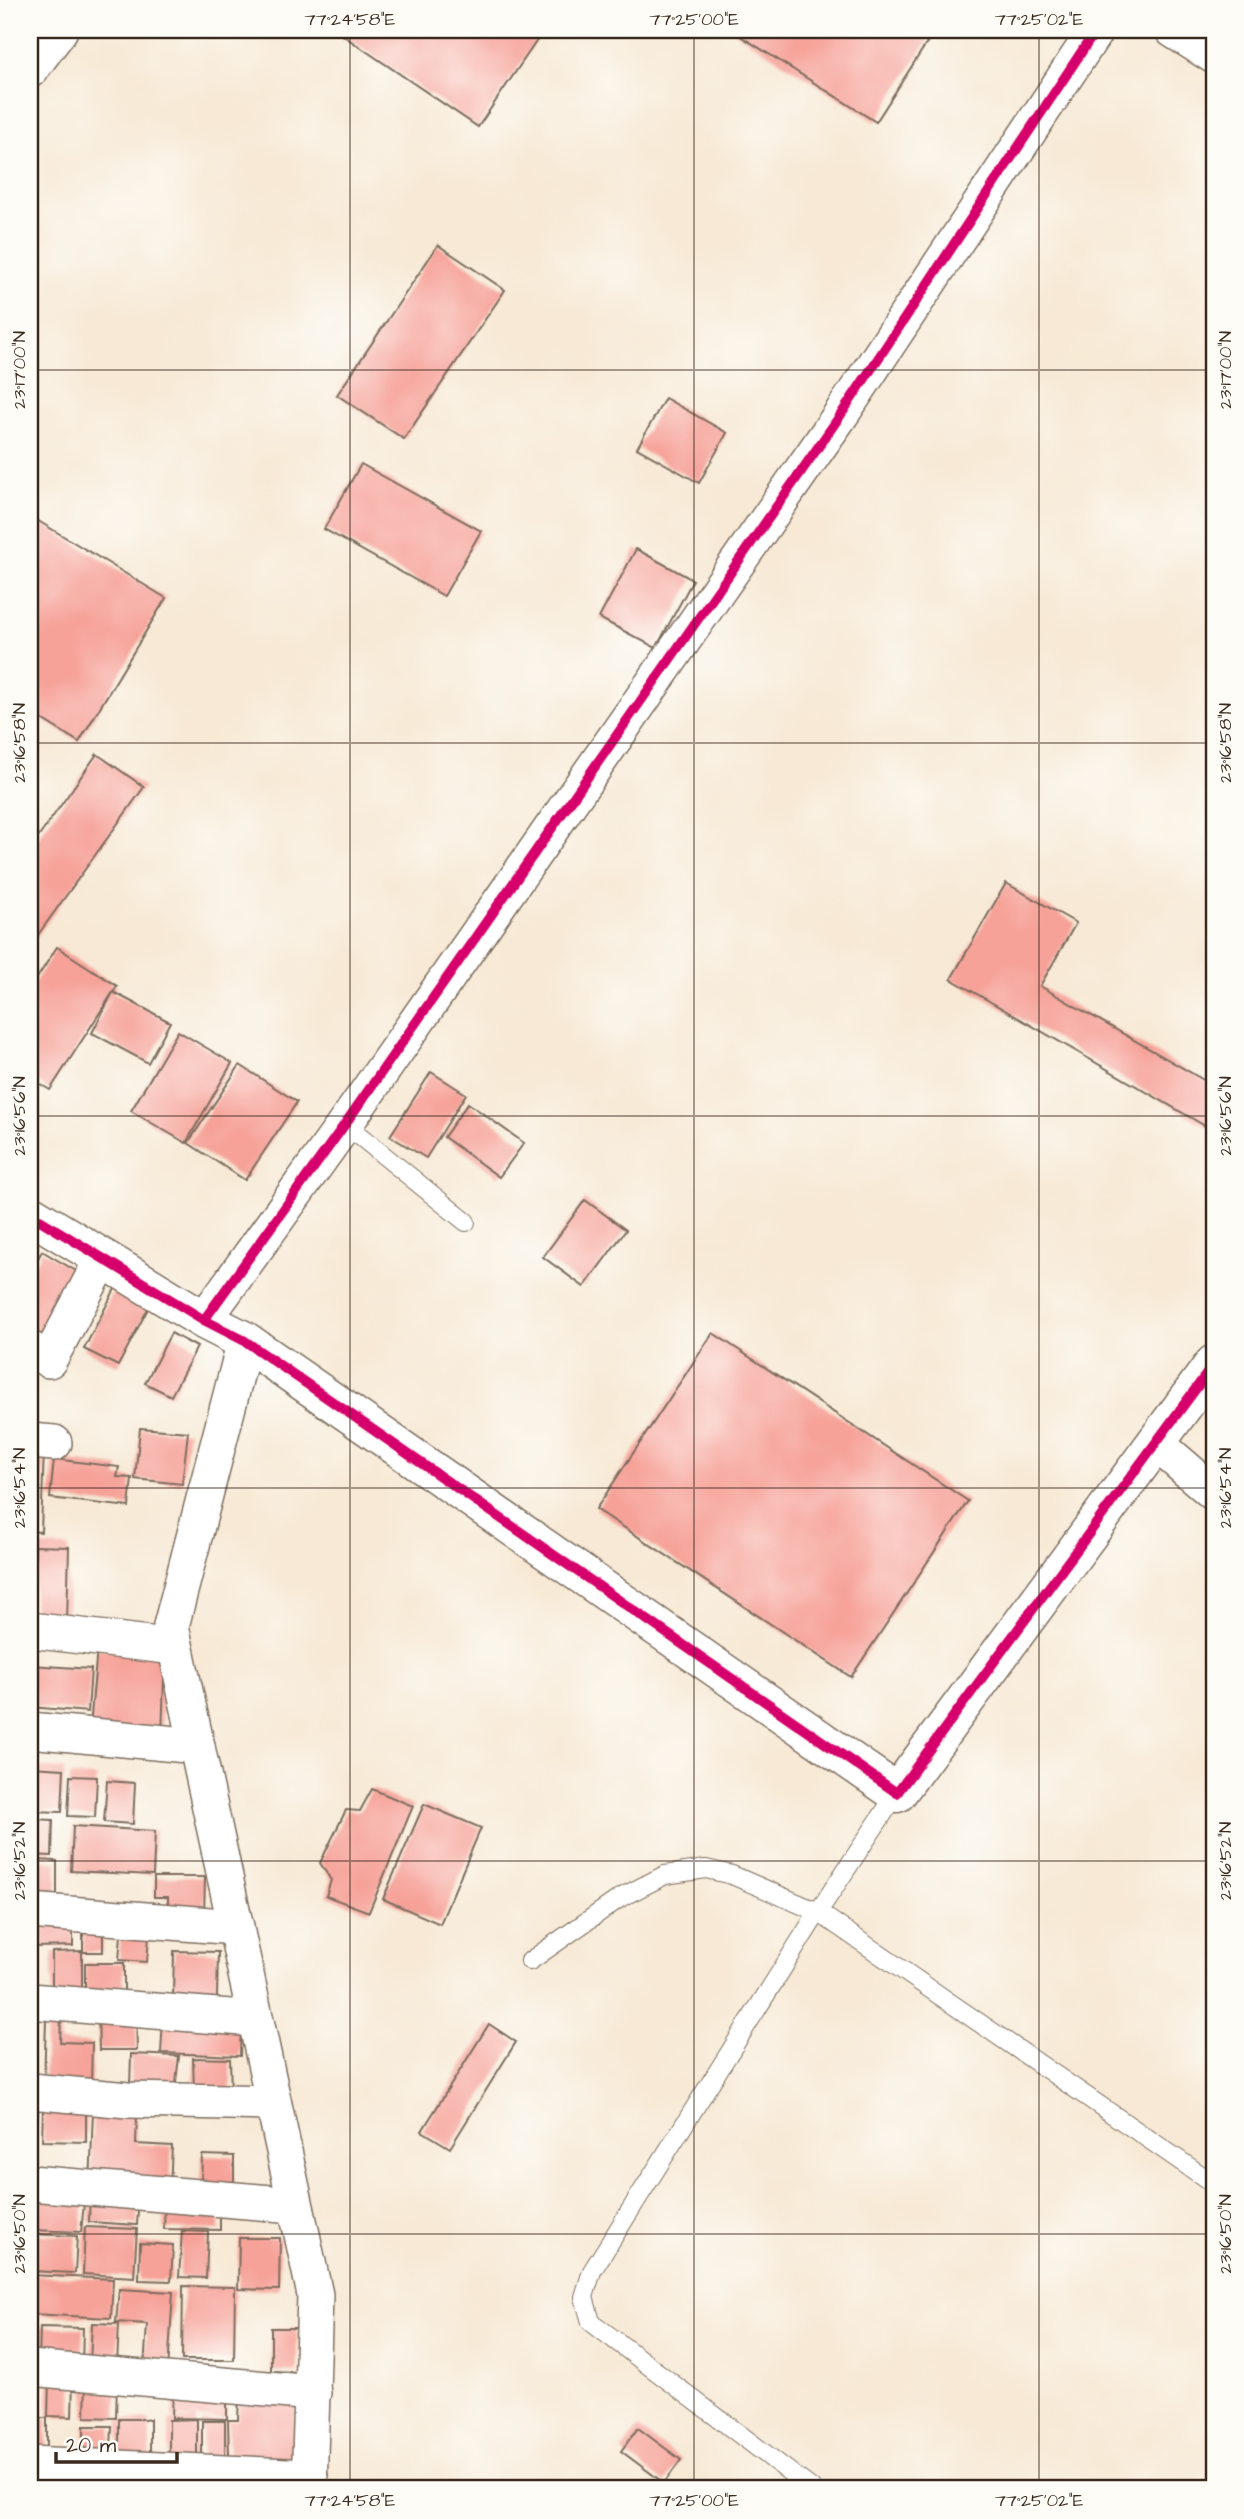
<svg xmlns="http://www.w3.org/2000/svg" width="1244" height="2519" viewBox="0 0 1244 2519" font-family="'Architects Daughter',sans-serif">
<rect width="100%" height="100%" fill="#fdfcf7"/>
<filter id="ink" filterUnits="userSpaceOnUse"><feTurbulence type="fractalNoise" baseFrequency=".0143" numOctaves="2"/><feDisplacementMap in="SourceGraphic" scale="14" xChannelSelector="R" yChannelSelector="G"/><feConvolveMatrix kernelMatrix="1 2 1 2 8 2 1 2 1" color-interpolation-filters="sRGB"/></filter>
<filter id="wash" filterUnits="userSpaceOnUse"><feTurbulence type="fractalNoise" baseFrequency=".00686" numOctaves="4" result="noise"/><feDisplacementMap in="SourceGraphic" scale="28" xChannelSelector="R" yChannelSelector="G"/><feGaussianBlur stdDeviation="1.57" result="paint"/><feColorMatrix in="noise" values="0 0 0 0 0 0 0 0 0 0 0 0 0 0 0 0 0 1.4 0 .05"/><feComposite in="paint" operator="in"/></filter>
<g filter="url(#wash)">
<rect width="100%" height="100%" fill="#f7e9d5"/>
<g id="blocks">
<!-- building -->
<g fill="#f6a299">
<polygon points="335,30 544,30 478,127"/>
<polygon points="731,30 935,30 876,122"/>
<polygon points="438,245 505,290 404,439 337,395"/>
<polygon points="665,398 727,433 699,483 637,448"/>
<polygon points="361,464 481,531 444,596 324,529"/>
<polygon points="30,516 166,598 79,742 30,712"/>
<polygon points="636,549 693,580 656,648 599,618"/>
<polygon points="97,754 144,787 30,946 30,849"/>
<polygon points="1006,883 1076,923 1040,986 1214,1086 1214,1131 951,979"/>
<polygon points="57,947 117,986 50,1090 30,1078 30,989"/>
<polygon points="113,992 170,1022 148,1063 92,1033"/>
<polygon points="178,1031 232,1063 186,1143 131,1111"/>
<polygon points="240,1065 297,1102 245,1180 188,1143"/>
<polygon points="431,1072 466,1094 426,1158 390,1136"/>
<polygon points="468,1103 524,1143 499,1177 444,1137"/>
<polygon points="585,1200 626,1230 584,1287 543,1257"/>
<polygon points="42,1251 83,1275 42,1345 30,1338 30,1273"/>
<polygon points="119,1281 153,1299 118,1366 84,1349"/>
<polygon points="171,1333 197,1347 171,1396 145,1383"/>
<polygon points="713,1333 968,1501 851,1677 596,1509"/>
<polygon points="140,1428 188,1432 182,1484 135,1479"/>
<polygon points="30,1446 44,1448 41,1532 30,1531"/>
<polygon points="1214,1454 1214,1474 1205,1466"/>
<polygon points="54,1459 119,1467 117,1477 132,1478 129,1507 50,1498"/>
<polygon points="35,1546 69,1547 67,1622 33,1622"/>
<polygon points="97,1649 165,1651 162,1736 90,1727"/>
<polygon points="30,1665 91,1669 88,1712 30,1707"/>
<polygon points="30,1767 64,1769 62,1812 30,1811"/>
<polygon points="70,1776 97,1777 95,1817 68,1816"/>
<polygon points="107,1781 135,1783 133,1824 104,1822"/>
<polygon points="372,1789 413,1806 369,1912 326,1896 331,1880 320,1863 346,1810 360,1811"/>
<polygon points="424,1804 481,1828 440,1924 383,1899"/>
<polygon points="30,1819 53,1820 52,1856 30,1855"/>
<polygon points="73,1826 155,1831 153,1875 71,1871"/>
<polygon points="30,1860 57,1861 57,1901 30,1901"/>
<polygon points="154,1877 205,1877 204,1916 168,1916 168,1897 154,1897"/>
<polygon points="73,1916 73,1946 34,1947 34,1917"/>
<rect x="83" y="1918" width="20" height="34"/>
<polygon points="122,1922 150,1924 147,1962 119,1960"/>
<polygon points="82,1951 82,1994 52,1994 52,1952"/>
<polygon points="174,1951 218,1952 217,1998 173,1997"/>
<polygon points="85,1963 124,1963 124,1999 85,2000"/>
<polygon points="136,2014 137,2050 99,2050 98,2015"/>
<polygon points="163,2019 241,2022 240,2056 161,2053"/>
<polygon points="46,2020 61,2020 60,2042 92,2043 91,2087 44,2085"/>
<polygon points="489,2024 516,2042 450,2148 422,2131"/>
<polygon points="131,2054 179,2056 175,2091 130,2087"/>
<polygon points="193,2058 230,2059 231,2092 194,2091"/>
<polygon points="30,2098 39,2099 35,2134 30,2134"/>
<polygon points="43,2110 86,2110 86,2142 42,2141"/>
<polygon points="93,2112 137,2114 136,2144 172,2146 170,2189 90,2185"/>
<polygon points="30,2142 33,2142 32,2177 30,2177"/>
<polygon points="202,2155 234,2156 234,2190 201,2189"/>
<polygon points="33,2188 85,2194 81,2232 31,2230"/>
<polygon points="90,2193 139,2195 137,2225 89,2222"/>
<polygon points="165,2201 220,2201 220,2230 164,2229"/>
<polygon points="85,2227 137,2229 134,2277 83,2274"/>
<polygon points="182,2231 208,2232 206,2278 179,2277"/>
<polygon points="30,2234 77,2236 75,2273 30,2271"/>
<polygon points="239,2238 280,2238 279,2290 238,2289"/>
<polygon points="140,2243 173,2245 171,2281 139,2280"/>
<polygon points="30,2275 113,2279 111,2318 30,2314"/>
<polygon points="183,2286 235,2287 234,2360 182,2360"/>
<polygon points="119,2289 173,2292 168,2371 144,2369 147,2324 116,2322"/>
<polygon points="92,2323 119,2324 117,2365 90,2364"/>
<polygon points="30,2324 35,2325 32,2362 30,2362"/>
<polygon points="40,2327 83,2328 82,2366 39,2364"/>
<polygon points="271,2328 297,2328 297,2372 271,2371"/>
<polygon points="30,2373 38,2374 34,2412 30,2412"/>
<polygon points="49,2380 73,2380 72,2417 48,2416"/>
<polygon points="86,2380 117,2381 116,2418 85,2417"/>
<polygon points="173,2387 227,2388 227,2419 172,2418"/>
<polygon points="239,2394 296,2396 294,2458 229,2458 228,2420 238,2420"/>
<rect x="30" y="2418" width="17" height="42"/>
<rect x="119" y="2419" width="31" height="43"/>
<polygon points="197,2419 197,2466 169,2467 169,2420"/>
<rect x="202" y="2421" width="23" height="45"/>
<polygon points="84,2426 112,2426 111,2450 84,2450"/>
<polygon points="638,2428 681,2460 664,2483 621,2451"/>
<polygon points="53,2471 114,2473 114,2489 52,2489"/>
<rect x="30" y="2477" width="8" height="12"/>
<polygon points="143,2478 179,2479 179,2489 143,2489"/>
</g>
</g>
</g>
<g filter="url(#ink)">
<use href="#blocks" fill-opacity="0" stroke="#7d6d5e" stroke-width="2"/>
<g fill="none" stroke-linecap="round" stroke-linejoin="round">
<!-- service casing -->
<g stroke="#7d6d5e" stroke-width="20">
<g id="service">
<polyline points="345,1124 466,1222"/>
<polyline points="530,1961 620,1898 665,1875 706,1869 732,1875 818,1912 1214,2184"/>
<polyline points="812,2489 591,2322 584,2297 592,2271 818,1912 897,1793"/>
</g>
</g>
<!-- minor casing -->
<g stroke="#7d6d5e" stroke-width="38">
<g id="minor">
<polyline points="1173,30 1214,56"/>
<polyline points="30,70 60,30"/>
<polyline points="204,1320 345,1124 842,413 1096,30"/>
<polyline points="245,1341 171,1626 315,2295 309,2489"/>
<polyline points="30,1349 49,1360 103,1258"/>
<polyline points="30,1441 54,1443"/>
<polyline points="1156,1443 1214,1493"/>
<polyline points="30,1630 175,1647"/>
<polyline points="30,1730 197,1746"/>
<polyline points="30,1911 236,1927"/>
<polyline points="30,2001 255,2019"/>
<polyline points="30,2091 128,2100 273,2103"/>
<polyline points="30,2183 295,2205"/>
<polyline points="30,2368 313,2393"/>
<polyline points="30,2464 310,2477"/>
</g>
</g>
<!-- tertiary casing -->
<g stroke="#7d6d5e" stroke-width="41">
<polyline id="tertiary" points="30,1214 204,1320 245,1341 897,1793 1214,1364"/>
</g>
<!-- service -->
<use href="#service" stroke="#fff" stroke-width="18"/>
<!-- minor -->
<use href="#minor" stroke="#fff" stroke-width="35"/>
<!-- tertiary -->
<use href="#tertiary" stroke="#fff" stroke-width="38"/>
<!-- cycleway casing -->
<g stroke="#fdfcf7" stroke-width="15">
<g id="cycleway">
<polyline points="30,1214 204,1320 245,1341 897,1793 1214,1364"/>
<polyline points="204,1320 345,1124 842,413 1096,30"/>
</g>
</g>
<!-- cycleway -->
<use href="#cycleway" stroke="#d6006c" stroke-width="10"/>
</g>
</g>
<!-- ticks -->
<path fill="none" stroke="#3b2a1e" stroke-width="2" stroke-opacity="0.45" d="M350 30V2489M694 30V2489M1039 30V2489M30 370H1214M30 743H1214M30 1116H1214M30 1488H1214M30 1861H1214M30 2234H1214"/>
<!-- margin -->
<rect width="1244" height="2519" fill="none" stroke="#fdfcf7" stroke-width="77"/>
<!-- scale -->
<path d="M56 2452v10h121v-10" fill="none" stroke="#3b2a1e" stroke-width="3.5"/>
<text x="66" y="2452" font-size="21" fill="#3b2a1e" stroke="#fdfcf7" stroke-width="5" paint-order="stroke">20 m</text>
<rect x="38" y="38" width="1168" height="2442" fill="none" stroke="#3b2a1e" stroke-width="2.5"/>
<g font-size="18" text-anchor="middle" fill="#3b2a1e">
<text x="350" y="25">77°24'58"E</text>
<text x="694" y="25">77°25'00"E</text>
<text x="1039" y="25">77°25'02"E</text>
<text transform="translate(19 370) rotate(-90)" y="6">23°17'00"N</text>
<text transform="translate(1225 370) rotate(-90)" y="6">23°17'00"N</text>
<text transform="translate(19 743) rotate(-90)" y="6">23°16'58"N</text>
<text transform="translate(1225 743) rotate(-90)" y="6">23°16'58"N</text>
<text transform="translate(19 1116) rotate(-90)" y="6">23°16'56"N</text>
<text transform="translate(1225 1116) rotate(-90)" y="6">23°16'56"N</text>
<text transform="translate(19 1488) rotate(-90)" y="6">23°16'54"N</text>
<text transform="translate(1225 1488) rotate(-90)" y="6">23°16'54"N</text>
<text transform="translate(19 1861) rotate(-90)" y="6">23°16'52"N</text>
<text transform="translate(1225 1861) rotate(-90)" y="6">23°16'52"N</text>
<text transform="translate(19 2234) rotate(-90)" y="6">23°16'50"N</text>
<text transform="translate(1225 2234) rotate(-90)" y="6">23°16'50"N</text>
<text x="350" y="2506">77°24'58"E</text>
<text x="694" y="2506">77°25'00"E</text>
<text x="1039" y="2506">77°25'02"E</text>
</g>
</svg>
